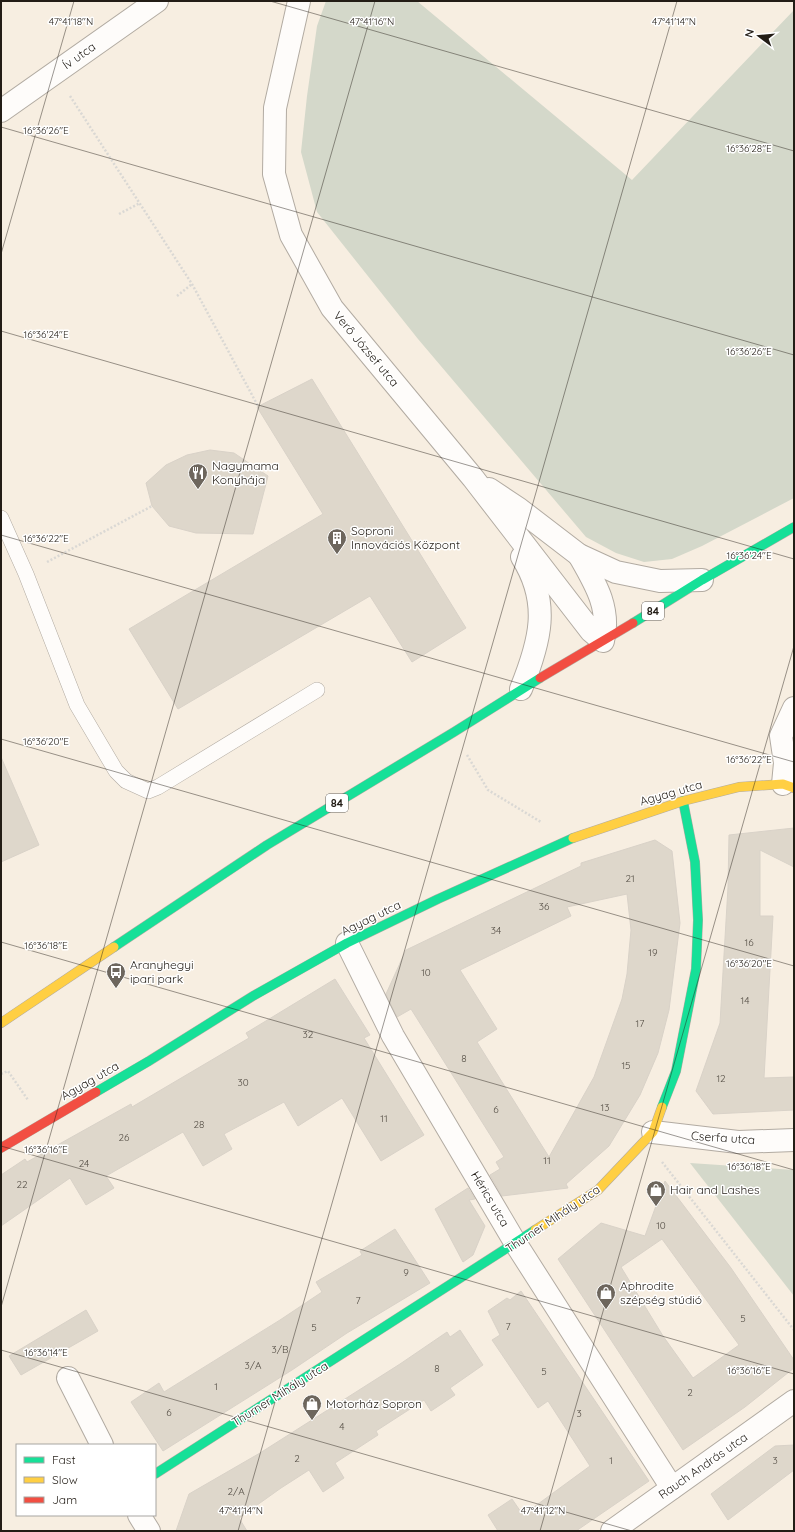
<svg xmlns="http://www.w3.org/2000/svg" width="795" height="1532" viewBox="0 0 795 1532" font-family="Quicksand,sans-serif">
<rect width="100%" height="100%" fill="#f7eee1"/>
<!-- green -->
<g fill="#d4d8ca">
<polygon points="326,1 417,1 632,180 794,10 794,498 702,546 672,559 644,562 616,553 586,537 418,339 317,212 301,152 307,96 317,26"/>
<polygon points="690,1163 794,1170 794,1296"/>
</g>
<!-- building -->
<g fill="#ded7cb" stroke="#d9d2c8" fill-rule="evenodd">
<polygon points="312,379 466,628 412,662 370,596 178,709 129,629 323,514 257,407"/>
<polygon points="210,450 234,453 268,476 253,534 196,533 169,526 152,506 146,483 166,465 187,455"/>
<polygon points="1,757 39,845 1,862"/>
<polygon points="794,828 794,867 760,850 760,916 773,916 764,1078 794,1077 794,1110 713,1114 696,1091 720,1023 728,887 729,835"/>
<path d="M655 840 672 851 680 923 669 1010 658 1053 640 1095 609 1146 566 1184 568 1188 502 1196 490 1175 500 1169 496 1162 504 1157 411 1009 397 1017 386 994 406 950 581 866V863ZM627 894 631 930 627 974 622 999 594 1077 549 1157 477 1042 497 1029 460 970 571 916 567 907Z"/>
<polygon points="335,979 370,1035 364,1038 424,1135 381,1161 342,1098 298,1126 284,1102 224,1134 232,1149 203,1166 183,1132 106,1176 114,1188 86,1205 70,1178 1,1226 1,1175 25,1159 27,1162 131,1104 132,1107 249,1038 246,1033"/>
<path d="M665 1181 731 1268 794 1360V1368L745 1407 683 1450 558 1259 601 1223 645 1236ZM662 1239 739 1345 693 1378 663 1336 621 1267Z"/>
<polygon points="468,1188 475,1199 469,1200 485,1226 473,1255 463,1262 435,1209"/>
<polygon points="395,1229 430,1283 347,1333 292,1370 163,1451 131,1402 159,1383 164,1392 280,1320 322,1292 316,1282 362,1255 360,1251"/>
<polygon points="521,1291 649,1481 576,1531 498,1531 488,1515 512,1499 523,1515 590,1466 548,1401 538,1408 492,1340 500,1335 488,1311 507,1298 510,1300"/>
<polygon points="86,1310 98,1331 21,1375 9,1356"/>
<polygon points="460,1330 483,1365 450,1388 455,1395 431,1411 424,1400 376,1431 378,1435 335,1463 344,1478 323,1492 309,1470 281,1488 239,1518 247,1531 176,1531 189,1494 260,1453 400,1364 447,1332 450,1337"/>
<polygon points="794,1445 794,1470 728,1520 711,1494 775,1446"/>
</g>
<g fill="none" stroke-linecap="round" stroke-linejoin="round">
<!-- lane casing -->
<g stroke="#b2aba2" stroke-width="16">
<polyline id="lane" points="1,518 26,574 77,705 116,771 126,781 148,791 158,787 317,690"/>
</g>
<!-- street casing -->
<g stroke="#b2aba2" stroke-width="24">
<g id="street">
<path d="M299 1 275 108 274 174 291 235 332 308 473 478 591 631 603 641C611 608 595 583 579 555"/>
<polyline points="1,111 157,1"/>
<polyline points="489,489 519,509 579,555 616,572 660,581 702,580"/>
<path d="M521 689C540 642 551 603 522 557"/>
<polyline points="783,784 785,763 781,736 794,708"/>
<polyline points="347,943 393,1036 516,1244 672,1488"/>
<polyline points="653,1132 738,1142 794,1140"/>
<polyline points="68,1378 102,1445"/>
<polyline points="139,1515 149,1531"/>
<polyline points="612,1531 794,1401"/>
</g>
</g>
<!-- fast casing -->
<g stroke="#b2aba2" stroke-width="10">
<g id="fast">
<polyline points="633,623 702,580 794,527"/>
<polyline points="114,947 267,845 454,732 540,678"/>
<polyline points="96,1092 149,1061 253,996 347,943 438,899 573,838"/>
<polyline points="662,1107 676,1071 696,969 698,920 695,862 683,801"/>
<polyline points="155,1474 535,1230"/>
</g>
</g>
<!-- slow casing -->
<g stroke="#b2aba2" stroke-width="10">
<g id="slow">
<polyline points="573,838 683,801 739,787 783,784 794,788"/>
<polyline points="1,1023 114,947"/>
<polyline points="535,1230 598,1190 653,1132 662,1107"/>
</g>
</g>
<!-- jam casing -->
<g stroke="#b2aba2" stroke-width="10">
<g id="jam">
<polyline points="540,678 633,623"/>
<polyline points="1,1148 96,1092"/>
</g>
</g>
<!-- path -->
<g stroke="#dad8d4" stroke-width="2.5" stroke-dasharray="2 2" stroke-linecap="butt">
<polyline points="70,96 192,284 258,406"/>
<polyline points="119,214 140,203"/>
<polyline points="177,296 192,284"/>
<polyline points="47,562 152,506"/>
<polyline points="467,755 488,790 541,822"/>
<polyline points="1,1074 8,1071 28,1100"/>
<polyline points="662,1162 794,1330"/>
</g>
<!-- lane -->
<use href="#lane" stroke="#fefcfa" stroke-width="15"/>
<!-- street -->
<use href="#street" stroke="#fefcfa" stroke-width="22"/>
<!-- fast -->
<use href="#fast" stroke="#16e098" stroke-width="9"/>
<!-- slow -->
<use href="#slow" stroke="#ffcf43" stroke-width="9"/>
<!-- jam -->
<use href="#jam" stroke="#f24e42" stroke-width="9"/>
</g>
<!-- ticks -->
<path fill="none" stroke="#231d16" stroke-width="1" stroke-opacity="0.45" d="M270 1 794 151M1 127 794 355M1 254 74 1M1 331 794 559M1 535 794 762M1 739 794 966M1 942 794 1170M1 1146 794 1374M1 1307 375 1M1 1350 632 1531M238 1531 677 1M540 1531 794 646"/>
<!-- icons -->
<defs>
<g id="restaurant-pin" transform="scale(1)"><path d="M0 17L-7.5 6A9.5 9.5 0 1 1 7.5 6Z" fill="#6d665d" stroke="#fff"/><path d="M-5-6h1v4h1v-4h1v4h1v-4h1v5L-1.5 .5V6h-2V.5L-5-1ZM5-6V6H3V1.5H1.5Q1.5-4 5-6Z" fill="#fff"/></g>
<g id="building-pin" transform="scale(1)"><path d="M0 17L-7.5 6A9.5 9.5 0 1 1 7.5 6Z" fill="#6d665d" stroke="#fff"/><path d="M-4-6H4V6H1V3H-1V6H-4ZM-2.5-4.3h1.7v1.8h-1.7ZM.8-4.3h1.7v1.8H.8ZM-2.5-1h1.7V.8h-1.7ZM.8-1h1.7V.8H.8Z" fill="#fff"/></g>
<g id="bus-pin" transform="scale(1)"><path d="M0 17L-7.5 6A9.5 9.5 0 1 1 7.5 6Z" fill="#6d665d" stroke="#fff"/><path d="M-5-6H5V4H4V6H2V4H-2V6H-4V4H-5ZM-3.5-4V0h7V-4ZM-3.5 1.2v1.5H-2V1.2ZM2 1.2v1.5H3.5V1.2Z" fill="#fff"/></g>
<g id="shop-pin" transform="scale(1)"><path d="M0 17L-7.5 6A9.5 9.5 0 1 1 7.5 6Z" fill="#6d665d" stroke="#fff"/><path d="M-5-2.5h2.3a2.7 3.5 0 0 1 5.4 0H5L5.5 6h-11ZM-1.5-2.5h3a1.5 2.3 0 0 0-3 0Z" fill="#fff"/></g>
</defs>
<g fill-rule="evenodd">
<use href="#restaurant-pin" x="198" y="473"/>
<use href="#building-pin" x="337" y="538"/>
<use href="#bus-pin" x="116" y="972"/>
<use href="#shop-pin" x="656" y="1190"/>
<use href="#shop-pin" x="606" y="1293"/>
<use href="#shop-pin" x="312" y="1404"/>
</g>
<g text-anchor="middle" stroke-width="3" stroke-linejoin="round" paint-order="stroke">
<!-- number labels -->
<g font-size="10" fill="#544e45">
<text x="630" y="882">21</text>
<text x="544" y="910">36</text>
<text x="496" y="934">34</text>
<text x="749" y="946">16</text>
<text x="653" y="956">19</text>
<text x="426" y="976">10</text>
<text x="745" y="1004">14</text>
<text x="640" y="1027">17</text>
<text x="308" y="1038">32</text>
<text x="464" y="1062">8</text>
<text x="626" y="1069">15</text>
<text x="721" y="1082">12</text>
<text x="243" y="1086">30</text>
<text x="605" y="1111">13</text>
<text x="496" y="1113">6</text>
<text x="384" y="1122">11</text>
<text x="199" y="1128">28</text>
<text x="124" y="1141">26</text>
<text x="547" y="1164">11</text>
<text x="84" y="1167">24</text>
<text x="22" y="1188">22</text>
<text x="661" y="1229">10</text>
<text x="406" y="1276">9</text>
<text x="358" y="1304">7</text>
<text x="743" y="1322">5</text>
<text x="508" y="1330">7</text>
<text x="314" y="1331">5</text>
<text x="280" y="1353">3/B</text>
<text x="253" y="1369">3/A</text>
<text x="437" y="1372">8</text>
<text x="544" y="1375">5</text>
<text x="216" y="1390">1</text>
<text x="690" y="1396">2</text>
<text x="169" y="1416">6</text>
<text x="579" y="1417">3</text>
<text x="342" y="1430">4</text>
<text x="297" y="1462">2</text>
<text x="611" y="1464">1</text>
<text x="775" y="1464">3</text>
<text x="236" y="1495">2/A</text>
</g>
<!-- shield labels -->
<g fill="#fff" stroke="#65615c" stroke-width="1">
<rect x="642" y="602" width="22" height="18" rx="3"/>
<rect x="326" y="794" width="22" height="18" rx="3"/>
</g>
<g font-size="11" font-weight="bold" fill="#231d16">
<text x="653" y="615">84</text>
<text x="337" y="807">84</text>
</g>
<!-- street labels -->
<g font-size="12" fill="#231d16" stroke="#fff">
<text transform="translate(79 56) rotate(-35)" y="4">Ív utca</text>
<text transform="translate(366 349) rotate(50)" y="4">Verő József utca</text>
<text transform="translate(671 793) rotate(-16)" y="4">Agyag utca</text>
<text transform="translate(371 918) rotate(-26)" y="4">Agyag utca</text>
<text transform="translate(90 1081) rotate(-30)" y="4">Agyag utca</text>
<text transform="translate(723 1138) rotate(4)" y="4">Cserfa utca</text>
<text transform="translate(490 1199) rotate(59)" y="4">Hérics utca</text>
<text transform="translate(553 1219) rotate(-34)" y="4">Thurner Mihály utca</text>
<text transform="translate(280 1394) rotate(-32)" y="4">Thurner Mihály utca</text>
<text transform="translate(703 1466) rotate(-35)" y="4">Rauch András utca</text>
</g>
<!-- poi labels -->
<g font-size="12" fill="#231d16" stroke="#fff" text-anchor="start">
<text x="212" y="470">Nagymama<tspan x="212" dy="14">Konyhája</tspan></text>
<text x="351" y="535">Soproni<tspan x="351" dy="14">Innovációs Központ</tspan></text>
<text x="130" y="969">Aranyhegyi<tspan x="130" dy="14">ipari park</tspan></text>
<text x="670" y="1194">Hair and Lashes</text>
<text x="620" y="1290">Aphrodite<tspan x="620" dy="14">szépség stúdió</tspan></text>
<text x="326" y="1408">Motorház Sopron</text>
</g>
</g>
<g font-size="10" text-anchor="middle" fill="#231d16" stroke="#fff" stroke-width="3" stroke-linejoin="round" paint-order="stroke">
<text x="71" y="25">47°41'18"N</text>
<text x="372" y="25">47°41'16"N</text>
<text x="674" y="25">47°41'14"N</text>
<text x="46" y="134">16°36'26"E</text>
<text x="749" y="152">16°36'28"E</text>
<text x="46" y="338">16°36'24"E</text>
<text x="749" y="355">16°36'26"E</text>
<text x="46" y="542">16°36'22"E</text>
<text x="749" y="559">16°36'24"E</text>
<text x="46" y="745">16°36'20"E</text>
<text x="749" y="763">16°36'22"E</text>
<text x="46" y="949">16°36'18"E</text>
<text x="749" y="967">16°36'20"E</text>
<text x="46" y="1153">16°36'16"E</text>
<text x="749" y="1170">16°36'18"E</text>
<text x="46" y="1356">16°36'14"E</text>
<text x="749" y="1374">16°36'16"E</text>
<text x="241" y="1514">47°41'14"N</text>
<text x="543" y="1514">47°41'12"N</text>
</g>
<!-- border -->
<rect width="795" height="1532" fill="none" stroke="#231d16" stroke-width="4"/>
<!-- legend -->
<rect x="16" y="1444" width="140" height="72" fill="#ffffff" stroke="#a7a5a2"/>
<rect x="24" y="1457" width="20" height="6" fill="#16e098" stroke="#a7a5a2"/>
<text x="52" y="1464" font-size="12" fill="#231d16">Fast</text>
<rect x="24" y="1477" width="20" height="6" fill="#ffcf43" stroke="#a7a5a2"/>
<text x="52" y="1484" font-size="12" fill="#231d16">Slow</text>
<rect x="24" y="1497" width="20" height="6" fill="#f24e42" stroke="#a7a5a2"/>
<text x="52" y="1504" font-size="12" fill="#231d16">Jam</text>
<!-- north arrow -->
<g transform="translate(759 36) rotate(286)" stroke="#ffffff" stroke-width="3" paint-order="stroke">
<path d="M0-3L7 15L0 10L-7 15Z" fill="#231d16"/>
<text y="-6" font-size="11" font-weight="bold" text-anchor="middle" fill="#231d16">N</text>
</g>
</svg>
